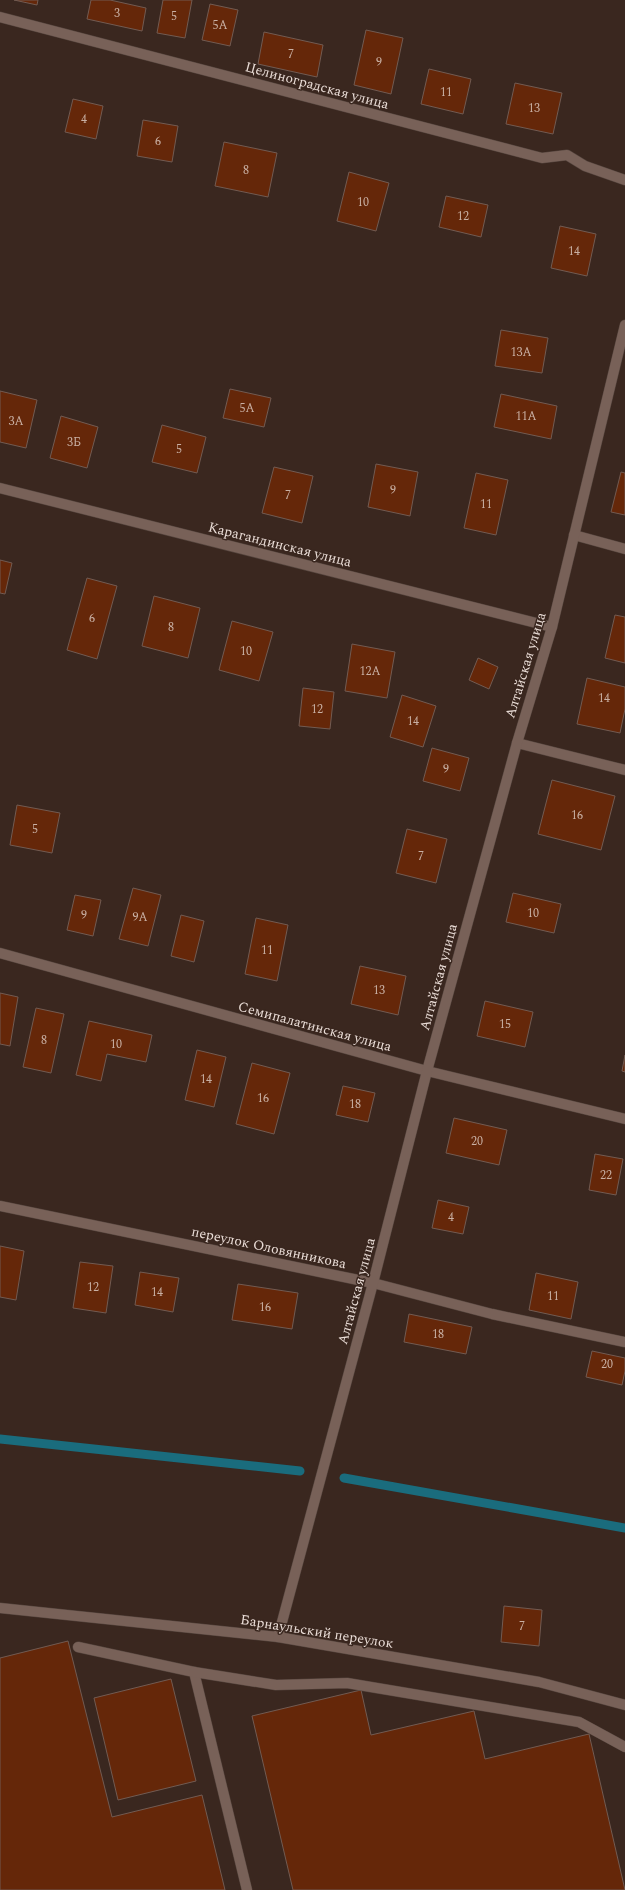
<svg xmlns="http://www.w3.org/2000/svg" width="625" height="1890" viewBox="0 0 625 1890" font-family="Spectral,serif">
<rect width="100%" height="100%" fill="#3a271f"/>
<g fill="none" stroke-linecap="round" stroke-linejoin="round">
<!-- stream -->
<g stroke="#1a6c7d" stroke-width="9">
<polyline points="0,1439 300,1471"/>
<polyline points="344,1478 625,1528"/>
</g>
</g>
<!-- building -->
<g fill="#652709" stroke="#725b52">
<polygon points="14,0 38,0 37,5"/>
<polygon points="91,0 110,0 146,8 142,31 87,19"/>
<polygon points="163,0 192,0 185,38 157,33"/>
<polygon points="210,4 238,10 230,46 202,40"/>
<polygon points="366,30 403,38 391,94 354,85"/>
<polygon points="264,32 323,45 317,77 258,64"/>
<polygon points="429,69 471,79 463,114 421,104"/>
<polygon points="515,83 562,93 553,134 506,124"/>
<polygon points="73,99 103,106 96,139 65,132"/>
<polygon points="143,120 178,126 172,162 137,156"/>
<polygon points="224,142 277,153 268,197 215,186"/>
<polygon points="349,172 389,183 376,231 337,221"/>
<polygon points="446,196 488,205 481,237 439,227"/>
<polygon points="560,226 596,234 587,276 551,268"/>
<polygon points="501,330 548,338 542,373 495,366"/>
<polygon points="230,389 271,398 264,427 223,418"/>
<polygon points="0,391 37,400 26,448 0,442"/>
<polygon points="501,394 557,406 551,439 494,427"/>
<polygon points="61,416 98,427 87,468 50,458"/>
<polygon points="162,425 206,437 197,473 152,462"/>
<polygon points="376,464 418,472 410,516 368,507"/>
<polygon points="274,467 313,476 302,523 262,513"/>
<polygon points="621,472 625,473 625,515 611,512"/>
<polygon points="476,473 508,480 496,535 464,528"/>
<polygon points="0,560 12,563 5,594 0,593"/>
<polygon points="87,578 117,586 97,659 67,650"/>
<polygon points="154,596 200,608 188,658 142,646"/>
<polygon points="615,615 625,617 625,663 605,658"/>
<polygon points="232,621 273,632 259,681 219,670"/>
<polygon points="352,644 395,652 387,698 345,691"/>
<polygon points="478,658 498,667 489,689 469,680"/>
<polygon points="587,678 625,687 625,709 620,733 577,724"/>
<polygon points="303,688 334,692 330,729 299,726"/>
<polygon points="402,695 436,706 423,747 390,737"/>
<polygon points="432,748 469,758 460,791 423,781"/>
<polygon points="552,780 615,796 601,850 538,834"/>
<polygon points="17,805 60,813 52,853 10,845"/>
<polygon points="407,829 447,839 436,883 396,873"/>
<polygon points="133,888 161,895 148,946 119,939"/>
<polygon points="513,893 561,904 554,933 506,922"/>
<polygon points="75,895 101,900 93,936 67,930"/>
<polygon points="181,915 204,921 194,962 171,956"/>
<polygon points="256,918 288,925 277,981 245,974"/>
<polygon points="360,966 406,976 398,1015 351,1004"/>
<polygon points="0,993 18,997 10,1046 0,1044"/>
<polygon points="485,1001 533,1012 525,1047 477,1036"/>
<polygon points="36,1008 64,1014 51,1073 23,1067"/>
<polygon points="89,1021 152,1035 146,1062 107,1054 101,1081 76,1075"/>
<polygon points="197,1050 226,1057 214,1107 185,1100"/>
<polygon points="625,1055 625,1072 622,1071"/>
<polygon points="252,1063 290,1073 274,1134 236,1124"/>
<polygon points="343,1086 375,1093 368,1122 336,1115"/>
<polygon points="454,1118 507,1130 499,1165 446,1153"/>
<polygon points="595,1154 623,1159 616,1195 589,1190"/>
<polygon points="438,1200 469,1207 463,1234 432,1228"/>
<polygon points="0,1246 24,1251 16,1300 0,1297"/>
<polygon points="80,1262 113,1266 106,1313 73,1308"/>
<polygon points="140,1272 179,1278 173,1312 135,1305"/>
<polygon points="536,1273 578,1282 571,1319 529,1310"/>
<polygon points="238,1284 298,1293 292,1329 232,1320"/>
<polygon points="409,1314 472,1327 466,1354 404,1342"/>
<polygon points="592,1351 625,1358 625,1371 622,1385 586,1377"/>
<polygon points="504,1606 542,1610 539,1646 501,1642"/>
<polygon points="68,1641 112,1817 202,1795 225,1890 0,1890 0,1658"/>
<polygon points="171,1679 196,1781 118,1800 94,1698"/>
<polygon points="361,1690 371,1735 474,1711 485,1759 589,1734 625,1890 293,1890 252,1716"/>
</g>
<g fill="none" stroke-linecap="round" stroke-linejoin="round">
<!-- lane casing -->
<g stroke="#55453e" stroke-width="11">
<g id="lane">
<polyline points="78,1647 194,1672 247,1890"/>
<polyline points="194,1672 276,1685 347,1683 579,1722 625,1747"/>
</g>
</g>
<!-- street casing -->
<g stroke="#55453e" stroke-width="11">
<g id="street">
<polyline points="0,17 542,158 567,155 585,166 625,180"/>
<polyline points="0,488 552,627"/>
<polyline points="574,535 625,549"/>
<polyline points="517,743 625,770"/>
<polyline points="0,953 427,1071 625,1119"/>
<polyline points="0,1206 373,1283 492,1314 625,1342"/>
<polyline points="0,1608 278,1637 539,1682 625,1705"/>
<polyline points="278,1637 373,1283 427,1071 517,743 552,627 625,325"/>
</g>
</g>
<!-- lane -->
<use href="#lane" stroke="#786158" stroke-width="10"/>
<!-- street -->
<use href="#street" stroke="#786158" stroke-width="10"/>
</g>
<g text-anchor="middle" stroke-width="3" stroke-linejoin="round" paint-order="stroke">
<!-- number labels -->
<g font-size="12" fill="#c9b0a4">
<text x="117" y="17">3</text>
<text x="174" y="20">5</text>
<text x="220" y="29">5А</text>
<text x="291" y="58">7</text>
<text x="379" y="66">9</text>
<text x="446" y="96">11</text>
<text x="534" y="112">13</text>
<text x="84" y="123">4</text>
<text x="158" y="145">6</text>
<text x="246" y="174">8</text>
<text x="363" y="206">10</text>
<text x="463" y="220">12</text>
<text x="574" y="255">14</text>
<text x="521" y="356">13А</text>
<text x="247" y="412">5А</text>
<text x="526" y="420">11А</text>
<text x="16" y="425">3А</text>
<text x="74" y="446">3Б</text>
<text x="179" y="453">5</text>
<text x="393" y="494">9</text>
<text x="288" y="499">7</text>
<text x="486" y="508">11</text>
<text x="92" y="622">6</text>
<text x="171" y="631">8</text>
<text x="246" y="655">10</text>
<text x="370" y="675">12А</text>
<text x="604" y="702">14</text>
<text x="317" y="713">12</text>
<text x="413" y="725">14</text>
<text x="446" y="773">9</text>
<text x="577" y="819">16</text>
<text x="35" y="833">5</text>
<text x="421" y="860">7</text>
<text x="533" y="917">10</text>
<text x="84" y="919">9</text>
<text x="140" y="921">9А</text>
<text x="267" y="954">11</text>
<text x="379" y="994">13</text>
<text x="505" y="1028">15</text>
<text x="44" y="1044">8</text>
<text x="116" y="1048">10</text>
<text x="206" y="1083">14</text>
<text x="263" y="1102">16</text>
<text x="355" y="1108">18</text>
<text x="477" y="1145">20</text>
<text x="606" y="1179">22</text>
<text x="451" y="1221">4</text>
<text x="93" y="1291">12</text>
<text x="157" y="1296">14</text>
<text x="553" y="1300">11</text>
<text x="265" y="1311">16</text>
<text x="438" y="1338">18</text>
<text x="607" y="1368">20</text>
<text x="522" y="1630">7</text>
</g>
<!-- street labels -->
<g font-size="14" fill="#eaddd7" stroke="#3a271f">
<text transform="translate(317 85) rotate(15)" y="5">Целиноградская улица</text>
<text transform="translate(280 544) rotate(14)" y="5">Карагандинская улица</text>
<text transform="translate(525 665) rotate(-73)" y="5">Алтайская улица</text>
<text transform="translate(438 977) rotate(-75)" y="5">Алтайская улица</text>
<text transform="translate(315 1026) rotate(15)" y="5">Семипалатинская улица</text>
<text transform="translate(269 1247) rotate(12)" y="5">переулок Оловянникова</text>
<text transform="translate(356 1291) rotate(-75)" y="5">Алтайская улица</text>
<text transform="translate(317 1631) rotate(9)" y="5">Барнаульский переулок</text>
</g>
</g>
</svg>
